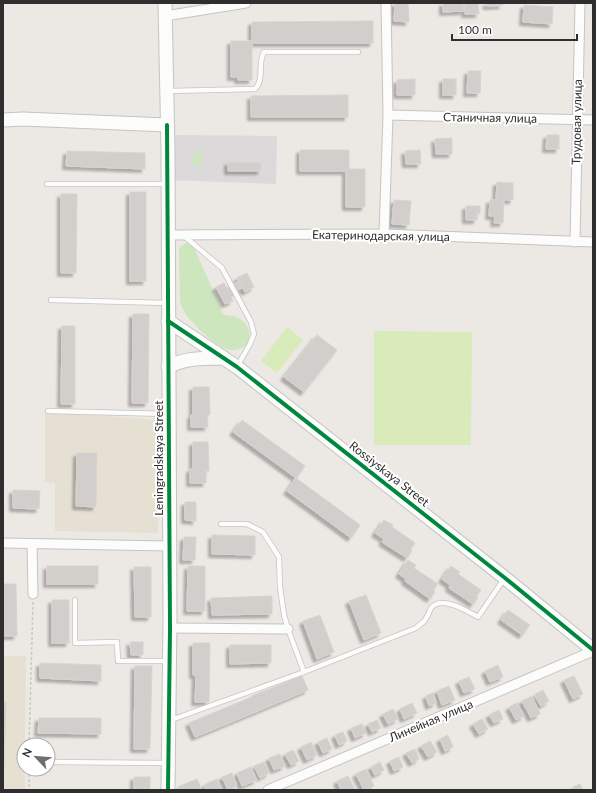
<svg xmlns="http://www.w3.org/2000/svg" width="596" height="793" viewBox="0 0 596 793" font-family="Lato,sans-serif">
<defs>
<filter id="shadow"><feDropShadow dx="-3.5" dy="3.5" stdDeviation="1" flood-color="#0004"/></filter>
</defs>
<rect width="100%" height="100%" fill="#ece8e4"/>
<!-- industrial -->
<polygon fill="#dcd9db" points="168,135 277,136 276,184 168,180"/>
<!-- education -->
<g fill="#e6e0d3">
<polygon points="45,411 158,420 158,533 55,531 55,483 45,482"/>
<polygon points="3,656 26,656 25,745 24,745 25,790 3,790"/>
</g>
<!-- green -->
<g fill="#cee6be">
<polygon points="198,151 201,151 201,167 196,166 192,162 194,154"/>
<path d="M186 243 194 247 223 314C228 316 235 315 240 319 256 330 251 351 232 350 218 350 195 326 187 316 184 312 182 307 180 302L179 248Z"/>
</g>
<!-- pitch -->
<g fill="#d9eabb">
<polygon points="287,327 303,340 277,373 261,361"/>
<polygon points="374,331 472,332 471,445 374,445"/>
</g>
<!-- building -->
<g fill="#d1cecb" stroke="#d7d4d0" filter="url(#shadow)">
<polygon points="395,3 408,3 409,22 394,21"/>
<polygon points="443,3 463,3 464,11 443,12"/>
<polygon points="465,3 478,3 479,14 465,14"/>
<polygon points="486,3 502,3 503,5 487,6"/>
<polygon points="524,5 553,7 552,24 523,22"/>
<polygon points="373,21 373,43 252,43 252,80 238,80 238,77 231,77 231,41 252,41 252,22"/>
<polygon points="468,71 481,71 480,93 467,93"/>
<polygon points="415,79 415,95 397,95 397,80"/>
<rect x="443" y="79" width="13" height="16"/>
<polygon points="348,95 348,117 251,117 251,96"/>
<polygon points="547,135 559,135 559,149 546,149"/>
<polygon points="452,138 452,154 436,154 435,139"/>
<polygon points="300,150 349,150 349,169 365,169 365,207 346,207 346,171 300,171"/>
<polygon points="420,150 421,164 406,164 405,151"/>
<polygon points="67,151 145,153 145,169 66,166"/>
<polygon points="228,162 261,163 261,171 228,171"/>
<polygon points="497,182 513,183 513,200 504,200 503,223 494,223 495,216 489,216 490,200 496,200"/>
<rect x="130" y="192" width="16" height="89"/>
<polygon points="61,194 77,194 76,273 61,273"/>
<polygon points="394,200 411,201 409,225 392,224"/>
<polygon points="466,206 480,206 480,214 477,213 477,220 466,220"/>
<polygon points="247,273 254,287 245,292 237,278"/>
<polygon points="239,281 242,288 230,295 233,301 225,304 216,287 224,283 227,288"/>
<polygon points="133,314 149,314 148,403 132,403"/>
<polygon points="62,326 75,326 75,404 61,404"/>
<polygon points="317,335 337,350 304,392 284,377"/>
<polygon points="193,387 209,387 210,415 207,415 208,427 191,427 191,415 193,415"/>
<polygon points="242,420 305,466 296,478 233,432"/>
<polygon points="193,442 208,442 209,471 206,471 206,483 190,483 190,469 193,469"/>
<polygon points="77,453 97,453 96,507 76,506"/>
<polygon points="296,478 360,525 351,538 287,491"/>
<polygon points="13,490 40,491 39,509 13,508"/>
<polygon points="185,502 196,502 196,521 185,520"/>
<polygon points="384,520 393,525 392,527 415,543 410,550 412,551 407,558 382,542 384,539 375,533"/>
<polygon points="212,535 255,536 255,555 212,554"/>
<polygon points="184,537 196,537 195,560 183,560"/>
<polygon points="408,560 416,565 414,568 438,584 433,590 435,592 430,599 405,581 406,579 399,574"/>
<rect x="47" y="566" width="51" height="18"/>
<polygon points="188,566 205,566 205,611 187,611"/>
<polygon points="451,566 460,572 458,574 481,590 476,596 478,598 473,604 449,588 450,585 442,579"/>
<polygon points="134,567 151,567 151,617 135,617"/>
<polygon points="3,584 16,584 17,636 3,636"/>
<polygon points="366,595 381,633 364,640 349,601"/>
<polygon points="272,596 272,614 212,615 211,598"/>
<rect x="52" y="600" width="17" height="43"/>
<polygon points="508,610 530,625 522,635 501,620"/>
<polygon points="320,615 334,652 317,659 303,621"/>
<polygon points="130,642 143,642 143,655 131,655"/>
<polygon points="193,643 210,643 209,702 195,702 196,675 193,675"/>
<polygon points="230,645 271,645 271,663 230,664"/>
<polygon points="40,663 101,665 101,681 40,678"/>
<polygon points="498,665 503,677 490,682 485,671"/>
<polygon points="135,666 152,666 150,749 134,749"/>
<polygon points="302,676 308,690 258,711 252,696"/>
<polygon points="574,676 583,694 573,699 564,680"/>
<polygon points="469,677 475,689 464,693 459,681"/>
<polygon points="449,686 455,700 442,705 437,691"/>
<polygon points="543,690 549,701 541,706 534,695"/>
<polygon points="433,693 436,703 429,706 426,696"/>
<polygon points="532,696 540,714 531,718 522,701"/>
<polygon points="252,697 258,711 195,737 189,723"/>
<polygon points="3,702 6,702 4,768 3,768"/>
<polygon points="412,703 417,713 404,719 400,709"/>
<polygon points="517,703 524,716 516,720 509,707"/>
<polygon points="393,709 398,719 388,724 383,714"/>
<polygon points="499,710 503,719 494,723 489,715"/>
<polygon points="39,718 101,718 101,734 38,733"/>
<polygon points="482,719 488,729 479,734 473,724"/>
<polygon points="377,720 381,728 372,732 368,724"/>
<polygon points="362,724 366,733 355,738 351,728"/>
<polygon points="343,732 347,741 339,745 335,735"/>
<polygon points="448,735 453,747 445,751 440,739"/>
<polygon points="327,738 332,749 323,753 318,742"/>
<polygon points="430,741 437,752 428,757 421,746"/>
<polygon points="311,742 317,755 307,760 301,747"/>
<polygon points="415,749 419,759 412,763 406,753"/>
<polygon points="293,750 299,761 291,765 285,754"/>
<polygon points="280,754 285,766 274,770 269,758"/>
<polygon points="399,757 403,767 394,771 390,761"/>
<polygon points="264,762 269,773 260,778 254,766"/>
<polygon points="380,762 384,770 375,775 371,767"/>
<polygon points="251,767 257,780 242,786 237,773"/>
<polygon points="366,769 374,786 364,790 356,774"/>
<polygon points="232,773 237,786 228,790 222,777"/>
<polygon points="348,776 355,790 341,790 337,781"/>
<rect x="134" y="777" width="16" height="13"/>
<polygon points="197,779 202,790 179,790 178,787"/>
<polygon points="217,779 222,790 206,790 204,785"/>
<polygon points="580,784 583,790 574,790 573,787"/>
</g>
<g fill="none" stroke-linecap="round" stroke-linejoin="round">
<!-- lane casing -->
<g stroke="#c5c4c5" stroke-width="6">
<g id="lane">
<path d="M169 91 255 89C265 79 257 64 264 52H358"/>
<polyline points="47,184 166,184"/>
<polyline points="184,236 222,268 251,322 254,334 250,344 238,365"/>
<polyline points="51,300 167,303"/>
<polyline points="48,411 168,414"/>
<polyline points="221,524 247,524 263,532 279,557 280,587 284,615 288,629 304,672"/>
<polyline points="75,600 75,643 117,642 118,661 168,661"/>
<path d="M171 720 304 672 416 628C419 625 423 623 425 620 428 616 429 612 431 608 442 595 467 611 478 617L504 579"/>
<polyline points="48,762 167,763"/>
</g>
</g>
<!-- street casing -->
<g stroke="#c5c4c5" stroke-width="11">
<g id="street">
<polyline points="165,16 246,3"/>
<polyline points="388,115 593,120"/>
<polyline points="384,234 388,115 386,3"/>
<polyline points="168,235 384,234 593,242"/>
<polyline points="575,242 580,3"/>
<polyline points="3,543 169,546"/>
<polyline points="32,544 33,594"/>
<polyline points="170,628 288,629"/>
<polyline points="268,790 593,651"/>
</g>
</g>
<!-- secondary casing -->
<g stroke="#c5c4c5" stroke-width="15">
<g id="secondary">
<polyline points="165,3 168,150 170,617 168,790"/>
<polyline points="3,120 23,119 167,125"/>
<polyline points="168,321 237,367 505,578 593,650"/>
<path d="M168 367C186 357 204 359 224 358"/>
</g>
</g>
<!-- path -->
<g stroke="#c9c9c8" stroke-width="1.5" stroke-dasharray="3 2" stroke-linecap="butt">
<polyline points="29,745 33,602"/>
<polyline points="29,769 29,790"/>
</g>
<!-- lane -->
<use href="#lane" stroke="#fcfcfb" stroke-width="4.5"/>
<!-- street -->
<use href="#street" stroke="#fcfcfb" stroke-width="9"/>
<!-- secondary -->
<use href="#secondary" stroke="#fcfcfb" stroke-width="13"/>
<!-- cycleway casing -->
<g stroke="#fff" stroke-width="6">
<g id="cycleway">
<polyline points="167,125 170,628 168,790"/>
<polyline points="168,321 237,367 505,578 593,650"/>
</g>
</g>
<!-- cycleway -->
<use href="#cycleway" stroke="#00873e" stroke-width="4"/>
</g>
<g text-anchor="middle" stroke-width="4" stroke-linejoin="round" paint-order="stroke">
<!-- street labels -->
<g font-size="12" fill="#2e2e2e" stroke="#fff">
<text transform="translate(490 118) rotate(1)" y="4">Станичная улица</text>
<text transform="translate(577 122) rotate(-89)" y="4">Трудовая улица</text>
<text transform="translate(381 236) rotate(1)" y="4">Екатеринодарская улица</text>
<text transform="translate(159 458) rotate(-90)" y="4">Leningradskaya Street</text>
<text transform="translate(389 474) rotate(38)" y="4">Rossiyskaya Street</text>
<text transform="translate(431 721) rotate(-23)" y="4">Линейная улица</text>
</g>
</g>
<!-- border -->
<rect width="596" height="793" fill="none" stroke="#2e2e2e" stroke-width="8"/>
<!-- north arrow -->
<g transform="translate(36 757) rotate(296)"><circle r="19" fill="#ffffff" stroke="#ababab"/>
<path d="M0-3L7 15L0 10L-7 15Z" fill="#706f6e"/>
<text y="-6" font-size="11" font-weight="bold" text-anchor="middle" fill="#2e2e2e">N</text>
</g>
<!-- scale -->
<path d="M452 34v6h125v-6" fill="none" stroke="#2e2e2e" stroke-width="2"/>
<text x="458" y="34" font-size="12" fill="#2e2e2e" stroke="#ffffff" stroke-width="3" paint-order="stroke">100 m</text>
</svg>
